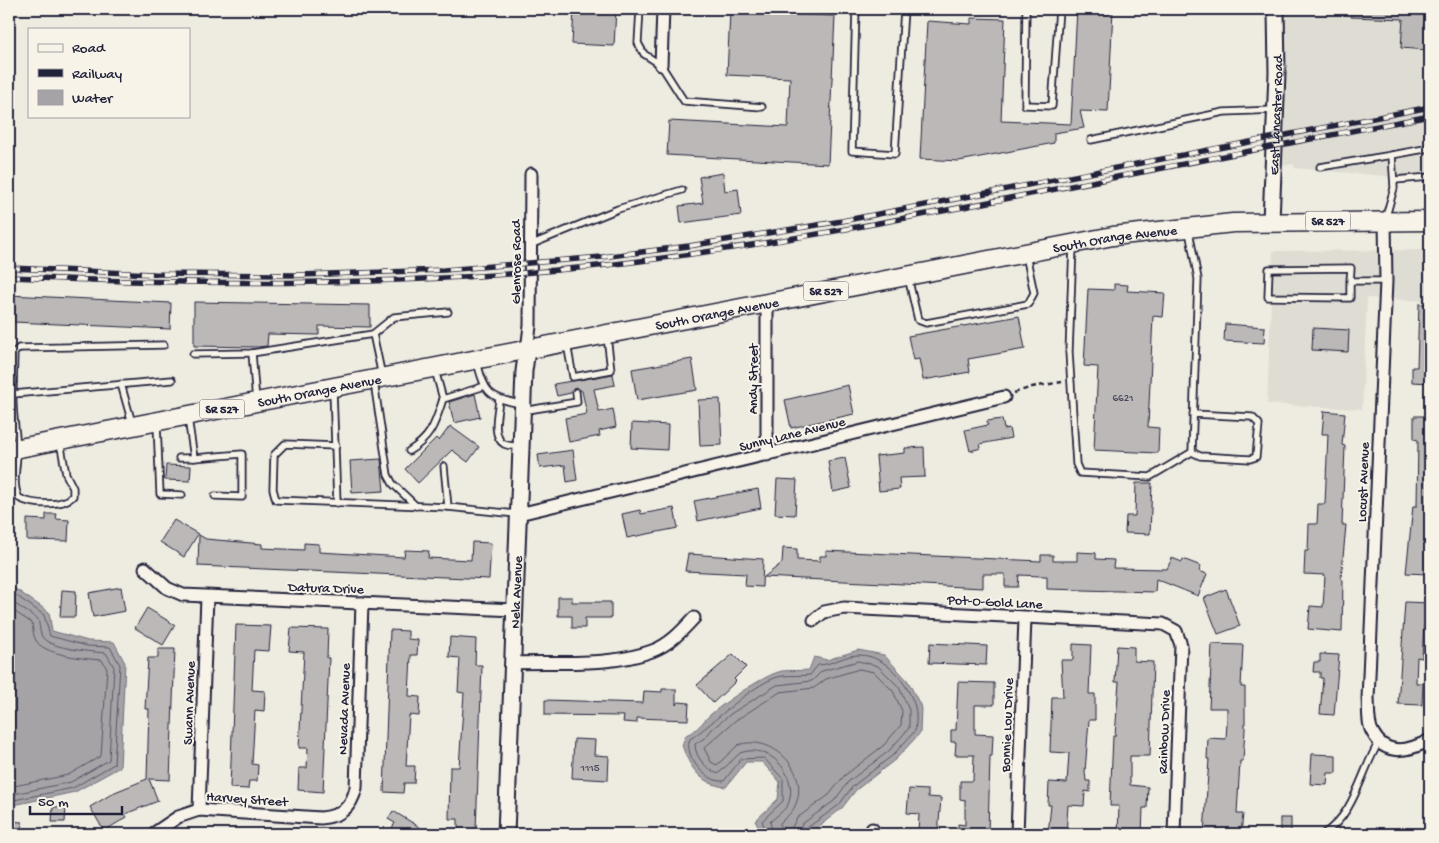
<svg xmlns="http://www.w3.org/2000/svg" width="1439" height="843" viewBox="0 0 1439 843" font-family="'Gochi Hand',sans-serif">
<rect width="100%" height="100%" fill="#eeebe1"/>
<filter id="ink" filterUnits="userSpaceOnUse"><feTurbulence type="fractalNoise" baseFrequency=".02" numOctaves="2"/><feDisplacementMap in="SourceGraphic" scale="10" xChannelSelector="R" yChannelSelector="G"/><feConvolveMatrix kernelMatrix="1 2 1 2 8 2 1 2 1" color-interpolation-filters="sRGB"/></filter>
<g filter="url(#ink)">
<!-- built -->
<g fill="#dfdcd4">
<polygon points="1282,9 1430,9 1430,180 1294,168 1294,164 1276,167"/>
<polygon points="1430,250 1430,301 1367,298 1362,409 1267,404 1273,251"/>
</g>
<!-- water -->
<g fill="#a6a3a6" stroke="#716f7b">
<polygon points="14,588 49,612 52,631 88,641 114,642 125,663 120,767 75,792 9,806 9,590"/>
<path d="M858 650 884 655 908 681 921 707 920 733 896 759 856 790 842 808 817 828 806 834H763L755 821 778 799 780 782 762 762H746L726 787C701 785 689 767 682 745L686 735C695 731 698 728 704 721 715 708 765 674 782 671 790 670 800 671 809 670L814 657 827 660Z"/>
</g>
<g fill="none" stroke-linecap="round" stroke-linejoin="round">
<!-- shore -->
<g stroke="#575666" stroke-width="1">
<polyline points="9,594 14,594 44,615 50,636 87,646 110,647 120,665 114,764 73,788 9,801"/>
<path d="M9 600 38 619C40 625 39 633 43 638 52 649 93 652 106 653L114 667 109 760 71 782 9 795"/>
<path d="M9 608 32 623C33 629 33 637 37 642 46 655 86 659 102 660L107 669 101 756 68 775 9 787"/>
<path d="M767 834 762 821 783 801V779L764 758 741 759 724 781C706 783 683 756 690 739 713 725 756 679 783 676 792 675 801 676 810 675L818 665C832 665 844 655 859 655 886 655 908 683 915 707 917 714 916 724 915 731L893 755 853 786 839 805 807 828 805 834"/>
<path d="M773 834 770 822C776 816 786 810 789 802 798 774 769 742 740 753L718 774C706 768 695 758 695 744L706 737 712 729 732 713 777 685 812 681 822 671 858 661 878 666 899 687 909 710V728L889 751 849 781 834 801 802 824 798 834"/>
<path d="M781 834 780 823C785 818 792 813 795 806 811 772 773 733 738 745L717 765 711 762 704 748 736 720 780 692 814 688 826 679 859 669 874 672 893 691 902 711 901 725 884 745 844 776 829 795 797 818 792 827 791 834"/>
</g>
</g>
<!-- building -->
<g fill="#bbb8b7" stroke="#22223b">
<polygon points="574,9 616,9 614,46 572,44"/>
<polygon points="1077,9 1113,9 1108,112 1080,111 1084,128 1054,133 1054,143 959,161 920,159 927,21 971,24 971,18 1005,19 1001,121 1071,124"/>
<polygon points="1351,9 1430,9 1427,50 1401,48 1403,19 1351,17"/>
<polygon points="730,12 835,16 828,164 667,155 669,121 788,127 790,78 727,75"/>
<polygon points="723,173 725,191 738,189 741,215 681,223 679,206 703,203 699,177"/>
<polygon points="1114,284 1128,285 1127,291 1165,293 1163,317 1153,316 1148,427 1159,428 1158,453 1094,450 1098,367 1084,366 1088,289 1114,290"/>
<polygon points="9,295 171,303 170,329 13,322 14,311 9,311"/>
<polygon points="194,302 370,305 370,327 319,326 319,335 268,334 267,346 258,347 194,346"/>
<polygon points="1419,304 1430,304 1430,383 1412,382 1412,367 1417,367"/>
<polygon points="1019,316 1025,349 968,359 970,372 923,380 919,359 913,360 908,336"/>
<polygon points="1225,324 1265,327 1264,343 1224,341"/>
<polygon points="1313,328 1349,330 1348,352 1312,350"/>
<polygon points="692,359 697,390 637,400 632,369"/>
<polygon points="613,374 615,385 594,389 599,412 613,409 616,427 599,431 600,436 569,442 565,418 587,414 582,391 575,387 571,393 557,396 554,384"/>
<polygon points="848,385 854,414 791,428 785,400"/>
<polygon points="475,394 480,417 454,423 449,402"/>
<polygon points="720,399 722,445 700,446 698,400"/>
<polygon points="1324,411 1345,413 1342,445 1345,446 1342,525 1346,525 1341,579 1343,580 1342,632 1308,629 1310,606 1323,607 1325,575 1304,574 1305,551 1308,551 1309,524 1317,524 1318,504 1325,504 1328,434 1322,434"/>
<polygon points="1414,416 1430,416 1430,569 1428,574 1406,573 1413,506 1417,506 1418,440 1414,439"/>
<polygon points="1002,419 1004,429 1009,428 1011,438 980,444 981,448 970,451 965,430 988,425 987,421"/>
<polygon points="632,423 668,425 667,450 631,448"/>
<polygon points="450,426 479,447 468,462 452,450 418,483 405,469 436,438 439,441"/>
<polygon points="924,447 925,477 899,478 900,489 879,491 876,456 905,453 905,448"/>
<polygon points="573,450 577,480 567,482 565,465 540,468 538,455"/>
<polygon points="845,458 851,488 833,492 828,461"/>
<polygon points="381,459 384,491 352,493 350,461"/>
<polygon points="166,465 191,466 190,481 165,480"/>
<polygon points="777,479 797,480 795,515 775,514"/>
<polygon points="1136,483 1152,483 1150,534 1125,533 1126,516 1135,516"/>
<polygon points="758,489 761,508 698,521 694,501"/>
<polygon points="674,508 678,528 627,538 622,514 640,510 641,514"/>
<polygon points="46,514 57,514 56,519 69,520 68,541 27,540 27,519 46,520"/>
<polygon points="174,520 198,534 184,557 160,542"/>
<polygon points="199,535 206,539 262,544 262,548 304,550 304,543 319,544 319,552 404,557 405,550 429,551 428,558 471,560 472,542 491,543 489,579 198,566"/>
<polygon points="783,548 797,549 797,560 820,561 820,556 826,556 826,551 1041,561 1041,555 1053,555 1053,561 1077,561 1077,552 1096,553 1096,559 1114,560 1113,568 1167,569 1172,558 1182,562 1183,559 1201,566 1199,571 1207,574 1198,596 1156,579 1155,592 1047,589 1047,576 1041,576 1019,575 1018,587 1005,587 1005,574 983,574 983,588 764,577 782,563"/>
<polygon points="688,554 763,559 762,587 745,586 746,574 685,571"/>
<polygon points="121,587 125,611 93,617 89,593"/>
<polygon points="1226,589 1240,626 1218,634 1204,598"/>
<polygon points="62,590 76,591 75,617 60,617"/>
<polygon points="558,597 572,597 572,602 611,602 611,618 585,618 585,628 572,628 572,616 558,616"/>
<polygon points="1405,602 1430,603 1430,626 1424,625 1422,658 1417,657 1416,683 1423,683 1422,705 1398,704"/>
<polygon points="147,608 175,625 163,645 135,628"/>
<polygon points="236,625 271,626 269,651 254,650 252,690 265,691 264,711 255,710 252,764 258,765 257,781 249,781 248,789 230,788"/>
<polygon points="291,628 328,629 327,658 329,658 323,792 298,790 299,768 307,768 308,748 299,748 304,652 289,651"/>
<polygon points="390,630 408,631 408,639 418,640 417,655 411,655 409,696 420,697 419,716 409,715 406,766 415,766 414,783 404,783 403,793 384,792"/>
<polygon points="450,637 476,639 475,665 482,665 476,831 458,830 458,819 449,819 450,767 459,767 464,693 458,692 460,658 449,657"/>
<polygon points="930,643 987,646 986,665 929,663"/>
<polygon points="1073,644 1091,645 1089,694 1095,694 1095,720 1089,720 1085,772 1086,781 1090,781 1090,792 1085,791 1084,806 1068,805 1066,834 1048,834 1051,805 1048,805 1049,782 1067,783 1069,753 1050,752 1052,697 1063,697 1061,660 1073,660"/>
<polygon points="1212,644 1243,645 1241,687 1245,687 1245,729 1243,761 1240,761 1237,814 1243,814 1241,834 1204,833 1209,759 1207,759 1208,738 1226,739 1227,722 1227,708 1209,708"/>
<polygon points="1117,646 1134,647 1134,661 1153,662 1150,756 1130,756 1130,785 1148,787 1147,808 1143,808 1142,834 1118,834 1119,806 1110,806 1113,736 1115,736 1119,682 1115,682"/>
<polygon points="158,649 175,649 170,780 149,779 158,801 125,814 127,817 104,831 90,807 115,792 147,779 149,709 145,709 148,658 158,658"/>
<polygon points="733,654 746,667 734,679 736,681 713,703 697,685"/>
<polygon points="1320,654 1339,655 1334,715 1320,714 1323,678 1320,678 1320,672 1313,672 1314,662 1320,662"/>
<polygon points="958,682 994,683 994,705 975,705 975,734 993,735 992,756 990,756 988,834 958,834 958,824 965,825 965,800 960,799 960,781 973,781 974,755 955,755 956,742 951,742 951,730 956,730"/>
<polygon points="662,689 676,689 676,705 679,702 689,703 688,720 637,718 637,723 623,722 624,716 545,715 545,700 643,703 644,691 662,692"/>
<polygon points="574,739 595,740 594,755 609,756 608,780 572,778"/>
<polygon points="1312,754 1336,755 1336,773 1328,773 1327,785 1310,784"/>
<polygon points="909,789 928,790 928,797 941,798 938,834 918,833 919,814 907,813"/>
<polygon points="53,807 66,807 65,822 52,822"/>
<polygon points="393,811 421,828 417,834 388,834 395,823 388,819"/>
<rect x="1280" y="818" width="11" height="16"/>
<polygon points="9,821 22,822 21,834 9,834"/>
</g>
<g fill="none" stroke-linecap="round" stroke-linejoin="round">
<!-- lane casing -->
<g stroke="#22223b" stroke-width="9">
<g id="lane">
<polyline points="640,9 638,43 644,54 661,65 684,101 762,107"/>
<polyline points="856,9 852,151 895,154 904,9"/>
<polyline points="1026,9 1025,105 1052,106 1059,9"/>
<polyline points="1091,140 1224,112 1276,110"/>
<polyline points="1320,167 1392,155"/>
<polyline points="1395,180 1430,177"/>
<polyline points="1385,220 1394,188 1392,155 1430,148"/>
<polyline points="1189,231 1198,279 1192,452 1200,456 1250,459 1256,457 1259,424 1252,417 1193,414"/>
<polyline points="530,245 618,209 682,190"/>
<polyline points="1073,246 1069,352 1076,464 1080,473 1150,477 1192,452"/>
<polyline points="908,277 918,320 926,323 1028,304 1034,293 1026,255"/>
<polyline points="1350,281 1350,298 1268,297 1269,269 1351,268 1350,281 1386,281"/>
<polyline points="373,334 394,317 448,312"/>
<polyline points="567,344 573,377 611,370 607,336"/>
<polyline points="252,353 256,401"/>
<polyline points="193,354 252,353 373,334 382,376"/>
<path d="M477 362C485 393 489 398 521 404"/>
<polyline points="435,370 443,399 485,386"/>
<polyline points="374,382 388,475 393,484 416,506"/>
<polyline points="121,384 132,423"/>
<polyline points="333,390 337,503"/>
<polyline points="13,394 14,353 19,348 164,345"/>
<path d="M499 400C498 412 491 436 504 444 508 446 516 446 521 447"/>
<polyline points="522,411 577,402 576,392"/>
<polyline points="188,418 194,458 242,454 242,497 215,496"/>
<polyline points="157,424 160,494 182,495"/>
<path d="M60 442 66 474 73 488V496C63 507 32 505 19 498 11 483 18 465 17 448 16 430 12 412 13 394L172 380"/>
<polyline points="336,446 285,444 274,455 273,489 276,500 448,507"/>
<path d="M409 451C432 437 435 423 443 399"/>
<polyline points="179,458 194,458"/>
<polyline points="444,466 448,507 517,514"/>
<path d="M1323 834C1355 815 1361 771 1379 742"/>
</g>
</g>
<!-- street casing -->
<g stroke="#22223b" stroke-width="15">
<g id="street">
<polyline points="661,65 663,9"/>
<path d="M1385 221 1386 281 1368 699C1369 709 1367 724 1373 733 1386 758 1411 750 1430 740"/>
<polyline points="767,303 767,455"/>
<polyline points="527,350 530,326 531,174"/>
<polyline points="519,514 1004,397"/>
<polyline points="145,568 167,588 183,595 515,610"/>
<polyline points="814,620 824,612 844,608 1163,624 1176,631 1181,645 1174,834"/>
<path d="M513 663C558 661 609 667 652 651 669 645 682 631 694 618"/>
<polyline points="199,810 207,597"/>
<polyline points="872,829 876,834"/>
<path d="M153 834 178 817 199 810 321 818C341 816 351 808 356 788L362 603"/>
<polyline points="1017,834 1025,618"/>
</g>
</g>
<!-- secondary casing -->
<g stroke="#22223b" stroke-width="19">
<g id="secondary">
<path id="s1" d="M1271 221 1277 73 1276 9"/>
<path id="s2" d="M506 834 524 371 527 350"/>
</g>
</g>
<!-- primary casing -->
<g stroke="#22223b" stroke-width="21">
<g id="primary">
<path id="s3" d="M9 450 1113 236 1233 223 1430 221"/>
</g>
</g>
<!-- path -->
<polyline stroke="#22223b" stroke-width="2.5" stroke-dasharray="5 4" stroke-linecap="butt" points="1014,393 1032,387 1062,382"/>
<!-- lane -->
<use href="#lane" stroke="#f7f3e8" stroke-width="5.5"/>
<!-- street -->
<use href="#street" stroke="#f7f3e8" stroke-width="11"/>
<!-- secondary -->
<use href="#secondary" stroke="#f7f3e8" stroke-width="15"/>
<!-- primary -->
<use href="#primary" stroke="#f7f3e8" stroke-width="18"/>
<!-- rail casing -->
<g stroke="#22223b" stroke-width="5.5">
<g id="rail">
<polyline points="1426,25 1430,25"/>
<polyline points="9,268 154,274 300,275 444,270 602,257 689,246 842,221 1430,107"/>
<path d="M9 277C209 285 408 287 607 265 746 249 882 223 1020 196 1156 169 1293 142 1430 116"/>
</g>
</g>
<!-- rail -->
<use href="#rail" stroke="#f7f3e8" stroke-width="4" stroke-dasharray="11" stroke-linecap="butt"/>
</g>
</g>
<g text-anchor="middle" stroke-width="4" stroke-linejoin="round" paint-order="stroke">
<!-- number labels -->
<g font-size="11" fill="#48485a">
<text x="1123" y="401">6621</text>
<text x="590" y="771">1115</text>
</g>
<!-- shield labels -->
<g fill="#f7f3e8" stroke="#62616f" stroke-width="1">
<rect x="1305.5" y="211.5" width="45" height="19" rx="4"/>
<rect x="803.5" y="281.5" width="45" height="19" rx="4"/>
<rect x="199.5" y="399.5" width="45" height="19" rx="4"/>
</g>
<g font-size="12" font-weight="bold" fill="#22223b">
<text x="1328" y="225">SR 527</text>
<text x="826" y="295">SR 527</text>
<text x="222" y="413">SR 527</text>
</g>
<!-- street labels -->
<g font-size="14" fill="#22223b" stroke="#f7f3e8">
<text dy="5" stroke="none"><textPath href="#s1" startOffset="106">East Lancaster Road</textPath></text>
<text dy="5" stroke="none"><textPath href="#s3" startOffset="1126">South Orange Avenue</textPath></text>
<text transform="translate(515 262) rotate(-90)" y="5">Glenrose Road</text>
<text dy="5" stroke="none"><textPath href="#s3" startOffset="721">South Orange Avenue</textPath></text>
<text transform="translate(752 379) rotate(-90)" y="5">Andy Street</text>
<text dy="5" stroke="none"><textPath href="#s3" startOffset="316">South Orange Avenue</textPath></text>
<text transform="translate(792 433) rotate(-14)" y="5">Sunny Lane Avenue</text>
<text transform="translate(1362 482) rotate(-88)" y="5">Locust Avenue</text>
<text transform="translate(326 587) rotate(2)" y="5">Datura Drive</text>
<text dy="5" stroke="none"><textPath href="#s2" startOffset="242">Nela Avenue</textPath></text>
<text transform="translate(995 601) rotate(3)" y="5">Pot-O-Gold Lane</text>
<text transform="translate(188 703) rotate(-88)" y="5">Swann Avenue</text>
<text transform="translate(343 709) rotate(-88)" y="5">Nevada Avenue</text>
<text transform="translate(1006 725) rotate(-88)" y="5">Bonnie Lou Drive</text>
<text transform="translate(1163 732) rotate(-88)" y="5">Rainbow Drive</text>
<text transform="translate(247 798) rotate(4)" y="5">Harvey Street</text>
</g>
</g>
<!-- margin -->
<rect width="1439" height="843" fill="none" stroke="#f7f3e8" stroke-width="30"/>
<rect x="15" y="15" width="1409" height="813" fill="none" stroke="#22223b" stroke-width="2" filter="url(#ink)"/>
<!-- legend -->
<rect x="28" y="28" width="162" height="90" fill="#f7f3e8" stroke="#a29fa3"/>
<rect x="38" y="44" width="25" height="8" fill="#f7f3e8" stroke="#a29fa3"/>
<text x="72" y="52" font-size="15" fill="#22223b">Road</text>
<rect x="38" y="69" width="25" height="8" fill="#22223b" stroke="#a29fa3"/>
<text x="72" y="78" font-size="15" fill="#22223b">Railway</text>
<rect x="38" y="90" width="25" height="15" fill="#a6a3a6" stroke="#a29fa3"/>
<text x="72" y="102" font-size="15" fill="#22223b">Water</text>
<!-- scale -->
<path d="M30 806v8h92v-8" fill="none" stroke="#22223b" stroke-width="2.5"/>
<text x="38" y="806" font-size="15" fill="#22223b" stroke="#f7f3e8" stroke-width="4" paint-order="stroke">50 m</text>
</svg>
